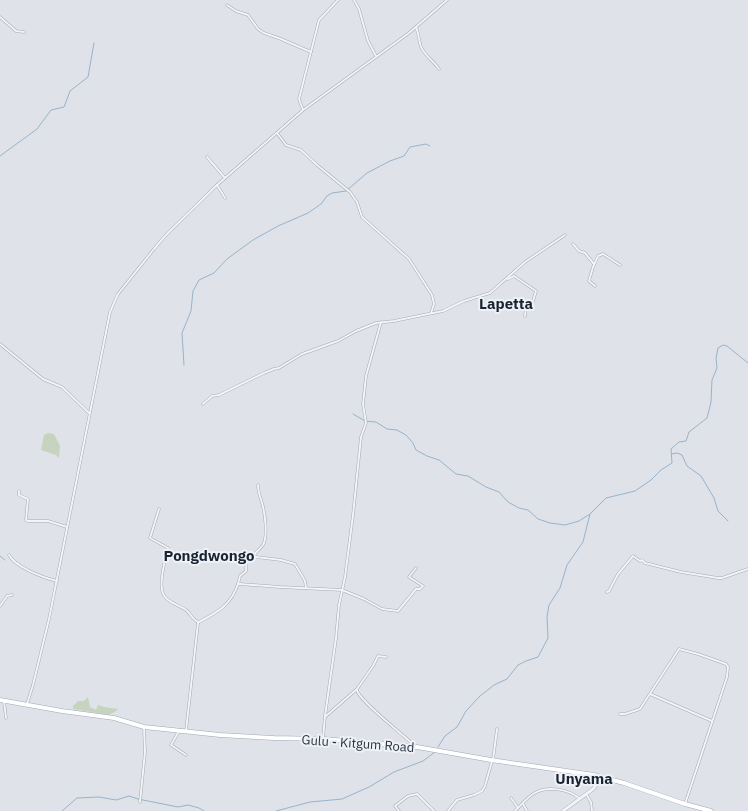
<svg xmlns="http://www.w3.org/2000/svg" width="748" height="811" viewBox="0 0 748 811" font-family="'IBM Plex Sans',sans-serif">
<rect width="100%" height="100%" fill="#dfe3e9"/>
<!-- green -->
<g fill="#c5d3bf">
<polygon points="48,433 54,434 60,446 59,458 56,455 41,450 44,435"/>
<polygon points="88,697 90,707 96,710 98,705 104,707 118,709 116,711 109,715 73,709 73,706 78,701 84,701"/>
</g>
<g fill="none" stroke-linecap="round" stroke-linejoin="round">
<!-- stream -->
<g stroke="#97b3cb" stroke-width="1">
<polyline points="0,156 37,129 51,110 64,107 70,91 88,77 94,43"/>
<polyline points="184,365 182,333 191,311 193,291 199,280 214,273 227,259 253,240 278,226 308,213 321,204 327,196 332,193 346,191 367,173 390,161 404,156 410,147 426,144 430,146"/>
<polyline points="353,414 365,421 376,422 387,429 397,430 406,435 413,443 416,450 427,456 439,460 456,474 468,476 486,487 499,492 508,502 519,508 528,510 538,519 550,523 565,525 579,521 590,514"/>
<polyline points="672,454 677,453 682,455 687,466 701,476 714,498 718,511 728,521"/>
<polyline points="0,556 5,560"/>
<polyline points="438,747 445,736 457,727 466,711 480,696 494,685 507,679 518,665 526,661 538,657 548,638 547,617 549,605 560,588 567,565 583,542 590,514 606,498 635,491 651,480 661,470 672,463 671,449 679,442 686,441 689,432 707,418 711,402 712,380 717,368 716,358 718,348 723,345 727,346 748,363"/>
<polyline points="62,811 77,798 99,797 116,800 129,796 138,799 178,807 188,805 199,808 204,811"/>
<polyline points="276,811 310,802 342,799 369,787 394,772 423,761 435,752"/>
</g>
<!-- minor casing -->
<g stroke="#a4aab3" stroke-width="3">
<g id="minor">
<polyline points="354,0 359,9 368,41 376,56"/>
<polyline points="227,5 236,11 248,15 258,29 264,33 281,39 311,52"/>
<polyline points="0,17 16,31 24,32"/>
<path d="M416 27C419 34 419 44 422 49 427 57 434 62 439 69"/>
<polyline points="303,110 299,99 319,20 338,0"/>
<polyline points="277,133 286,145 301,150 317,165 350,192 357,202 362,217 409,259 432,295 434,304 431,313"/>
<polyline points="207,157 225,178"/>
<polyline points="217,185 225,198"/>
<polyline points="573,244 579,251 585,253 594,264"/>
<polyline points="508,279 514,276 536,291 533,301 526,307 525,316"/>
<polyline points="595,286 589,281 593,267 598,256 603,254 620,265"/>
<polyline points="0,344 43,379 62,387 89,413"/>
<polyline points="203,404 212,396 219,395 264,373 274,369 279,368 302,354 338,341 356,331 376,323 394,321 443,311 464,301 490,293 525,262 565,235"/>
<polyline points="19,491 19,495 28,499 26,520 28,521 48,521 67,527"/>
<path d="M159 509 150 538 168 548C165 560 157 588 165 597 170 603 180 606 186 610 191 614 194 622 199 622 218 612 231 605 238 584H240L280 587 342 590"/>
<path d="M9 555C15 567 44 578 57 581"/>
<path d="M252 557C255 553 260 549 263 545 268 536 265 513 262 503 260 496 258 492 258 485"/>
<polyline points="238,584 240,576 246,571 247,556 281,560 295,564 305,581 306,588"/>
<polyline points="342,590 364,599 382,609 398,611 416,589 420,589 423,586 409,577 416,568"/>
<polyline points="607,592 609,591 618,574 633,556 640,561 642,560 645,563 681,572 718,578 722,578 748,569"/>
<polyline points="0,606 7,596 12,595"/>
<path d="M357 690C358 700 405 736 415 746"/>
<polyline points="650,694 712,721"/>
<polyline points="4,701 6,718"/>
<polyline points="27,704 33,685 49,619 110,312 118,294 154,249 165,236 217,185 303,110 409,33 447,0"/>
<polyline points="620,714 625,714 640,709 679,649 698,654 726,664 728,667 727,677 685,804"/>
<polyline points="326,716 357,689 373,666 378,656 386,657"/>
<polyline points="179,731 171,745 186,755"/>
<polyline points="186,731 198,623"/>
<polyline points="323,738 325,716 336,638 339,605 345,577 353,515 361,437 366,423 363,404 366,376 381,322"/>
<polyline points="493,760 497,729"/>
<polyline points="586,794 591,802 592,811"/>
<polyline points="511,798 518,808"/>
<polyline points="140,802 145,752 144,728"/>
<polyline points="523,804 527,811"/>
<polyline points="399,811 395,806 408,796 417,794 434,811"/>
<polyline points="448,811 457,800 474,795 482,791 485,786 492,761"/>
<path d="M515 811C519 807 528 797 533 794 546 785 569 789 580 799"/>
</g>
</g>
<!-- tertiary casing -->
<g stroke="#a4aab3" stroke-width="4">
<polyline id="tertiary" points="563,811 593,789 602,777"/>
</g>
<!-- primary casing -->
<g stroke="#9da8b5" stroke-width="5">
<polyline id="primary" points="0,700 62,711 114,718 144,727 220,735 274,738 323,739 417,747 491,760 594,775 624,783 685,804 711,811"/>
</g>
<!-- minor -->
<use href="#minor" stroke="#f2f4f7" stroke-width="2"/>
<!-- tertiary -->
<use href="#tertiary" stroke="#f2f4f7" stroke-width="3"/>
<!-- primary -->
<use href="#primary" stroke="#fff" stroke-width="4"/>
</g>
<g text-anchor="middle" stroke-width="4" stroke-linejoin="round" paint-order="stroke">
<!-- street labels -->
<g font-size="13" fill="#273241" stroke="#eef2f6">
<text transform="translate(358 743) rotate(4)" y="5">Gulu - Kitgum Road</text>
</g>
<!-- quarter labels -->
<g font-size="15" font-weight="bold" fill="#192332" stroke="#eef2f6">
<text x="506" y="309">Lapetta</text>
<text x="209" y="561">Pongdwongo</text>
<text x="584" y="784">Unyama</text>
</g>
</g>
</svg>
